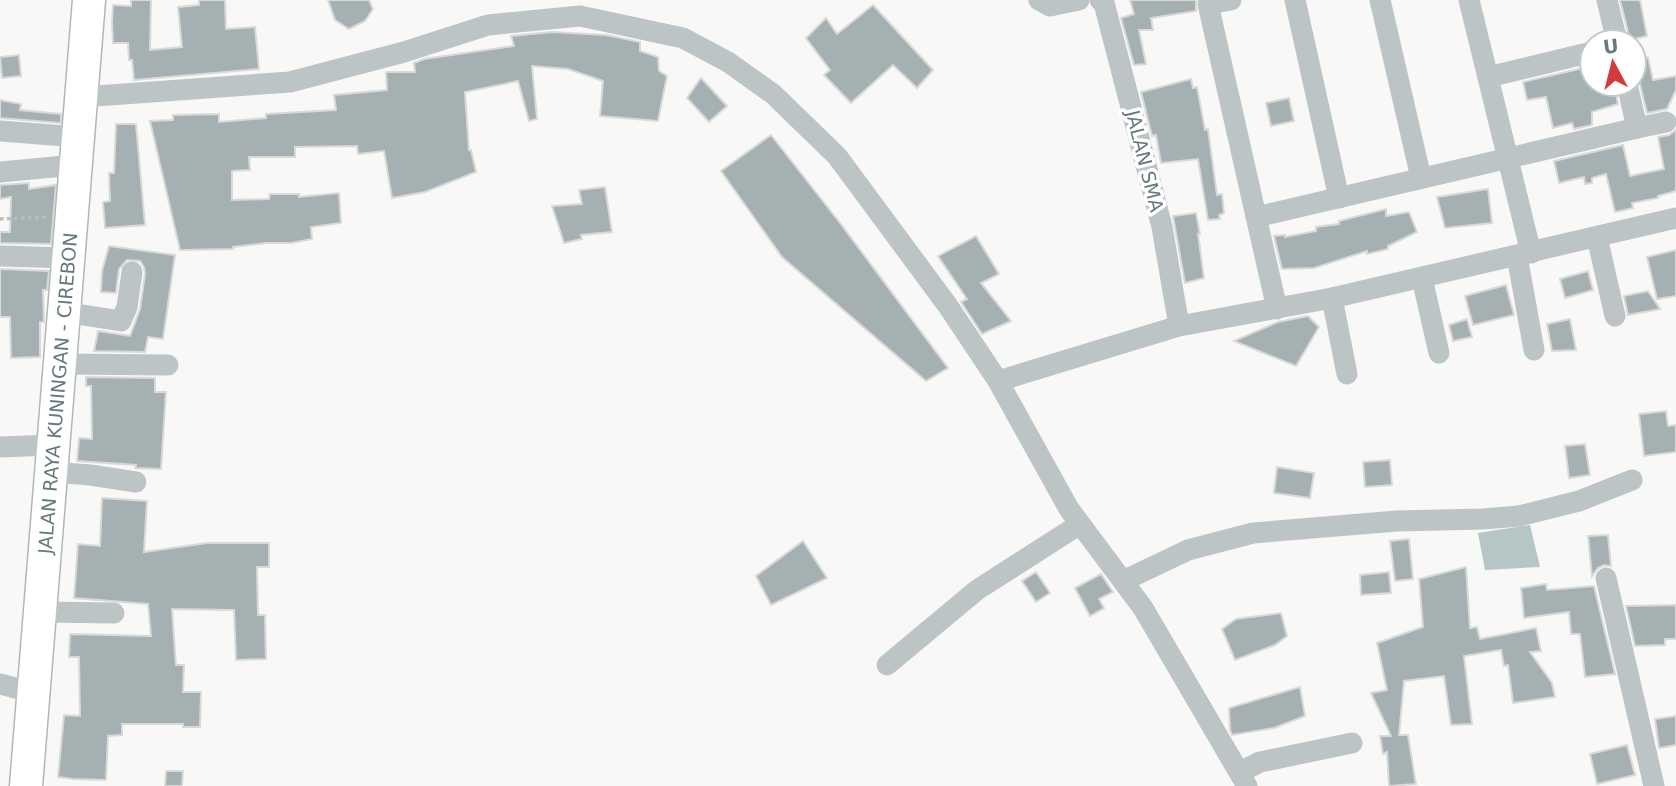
<svg xmlns="http://www.w3.org/2000/svg" width="1676" height="786" viewBox="0 0 1676 786" font-family="'DejaVu Sans',sans-serif">
<rect width="100%" height="100%" fill="#f8f8f6"/>
<!-- water -->
<polygon fill="#b6c5c6" points="1530,525 1540,567 1485,570 1478,533"/>
<!-- building -->
<g fill="#a5b0b2" stroke="#dad9d8" stroke-width="2">
<polygon points="131,0 151,0 150,50 182,47 178,7 199,5 199,0 225,0 226,29 255,27 259,69 134,80 132,60 129,60 128,43 113,43 112,23 113,5 131,6"/>
<polygon points="328,0 369,0 373,9 365,21 349,29 335,20"/>
<polygon points="1130,0 1196,0 1196,11 1151,18 1153,30 1139,30 1146,64 1134,65 1121,18 1134,14"/>
<polygon points="1620,0 1640,0 1647,36 1630,40"/>
<polygon points="873,5 933,70 917,88 893,65 851,103 824,75 830,70 806,38 826,18 837,34"/>
<polygon points="552,32 606,35 640,42 640,51 658,57 659,71 667,76 658,121 600,116 603,81 568,69 532,66 537,119 529,121 518,81 465,92 469,150 471,150 476,172 425,192 392,198 384,151 358,154 357,146 295,147 295,157 249,157 250,170 232,171 232,200 269,199 270,194 299,194 299,197 339,193 341,223 311,227 312,239 291,243 266,243 233,247 233,249 180,250 150,121 173,120 173,115 219,114 219,122 266,118 266,114 336,110 334,95 387,90 386,72 415,72 414,63 424,59 514,46 511,36"/>
<polygon points="19,55 21,76 2,78 0,57"/>
<polygon points="1648,57 1653,80 1676,76 1676,90 1667,109 1647,113 1635,64"/>
<polygon points="1592,66 1592,84 1614,84 1618,104 1592,112 1592,125 1574,129 1572,123 1553,128 1546,97 1527,100 1523,82"/>
<polygon points="701,78 727,106 709,122 687,98"/>
<polygon points="1191,79 1193,88 1197,87 1205,130 1208,129 1217,195 1222,194 1224,213 1219,215 1220,219 1208,220 1198,159 1161,163 1156,135 1152,136 1141,92"/>
<polygon points="1289,98 1294,121 1271,126 1266,103"/>
<polygon points="0,100 21,104 20,110 61,114 61,123 0,118"/>
<polygon points="116,124 136,124 145,225 105,228 103,202 110,201 109,173 114,173"/>
<polygon points="1676,130 1676,191 1658,196 1658,198 1632,203 1633,208 1615,212 1606,174 1592,178 1592,183 1585,184 1584,177 1559,183 1554,161 1623,145 1630,176 1664,169 1658,137 1669,135"/>
<polygon points="771,135 840,223 948,368 926,381 782,257 721,171"/>
<polygon points="29,183 29,189 56,185 51,244 0,243 0,232 10,232 11,197 0,199 0,185"/>
<polygon points="605,187 612,232 581,235 582,239 564,243 552,206 582,204 579,190"/>
<polygon points="1488,189 1492,223 1445,228 1437,197"/>
<polygon points="1386,209 1386,216 1409,212 1417,232 1388,246 1388,249 1367,254 1367,251 1314,268 1282,269 1274,236 1285,235 1285,237 1316,231 1316,227 1339,224 1339,221"/>
<polygon points="1196,213 1200,234 1198,234 1204,278 1185,283 1173,216"/>
<polygon points="976,236 999,274 981,283 1011,321 982,334 961,302 967,299 938,256"/>
<polygon points="109,246 175,255 163,339 148,337 145,352 94,351 98,331 130,336 140,309 145,274 144,267 140,261 127,260 119,269 116,293 101,292 102,271"/>
<polygon points="1676,250 1676,296 1657,299 1647,257"/>
<polygon points="0,269 49,271 47,290 43,290 44,322 40,322 40,357 11,358 10,317 0,317"/>
<polygon points="1588,271 1593,290 1565,298 1560,279"/>
<polygon points="1506,285 1514,315 1473,325 1465,296"/>
<polygon points="1648,291 1660,309 1628,315 1624,296"/>
<polygon points="1308,316 1319,327 1296,366 1234,341 1278,322"/>
<polygon points="1467,319 1472,337 1453,341 1449,325"/>
<polygon points="1570,319 1576,350 1552,351 1547,324"/>
<polygon points="86,377 155,378 155,392 166,392 161,469 135,468 136,465 77,461 79,438 92,439 91,386 86,386"/>
<polygon points="1666,411 1668,426 1676,425 1676,452 1644,456 1639,414"/>
<polygon points="1585,444 1590,475 1569,478 1565,446"/>
<polygon points="1390,460 1392,485 1365,487 1363,462"/>
<polygon points="1277,467 1314,473 1310,498 1274,493"/>
<polygon points="102,498 147,501 144,552 207,543 269,543 269,567 257,567 258,615 265,615 266,659 236,660 234,610 172,609 176,665 184,665 183,692 201,692 200,727 183,727 183,724 122,724 122,735 108,736 106,780 73,779 58,777 64,715 80,716 79,657 69,657 70,634 151,636 148,604 74,598 78,544 100,546"/>
<polygon points="1608,535 1611,566 1604,565 1598,568 1592,576 1588,536"/>
<polygon points="1409,539 1413,579 1395,581 1390,541"/>
<polygon points="803,541 827,578 771,605 756,576"/>
<polygon points="1466,567 1470,628 1477,627 1480,639 1536,628 1541,651 1530,652 1552,683 1555,697 1513,703 1508,665 1504,666 1501,650 1464,656 1472,724 1451,725 1444,676 1404,681 1399,735 1408,735 1416,784 1389,786 1387,752 1383,754 1380,736 1391,736 1371,693 1387,690 1377,643 1423,627 1419,579"/>
<polygon points="1036,572 1050,593 1036,602 1022,581"/>
<polygon points="1389,572 1391,593 1361,595 1360,575"/>
<polygon points="1101,574 1113,592 1099,599 1104,608 1090,616 1075,588"/>
<polygon points="1546,584 1547,590 1594,586 1615,674 1585,677 1580,634 1571,634 1569,612 1524,618 1521,588"/>
<polygon points="1676,605 1676,639 1665,639 1665,645 1635,646 1626,606"/>
<polygon points="1281,613 1287,636 1275,645 1235,660 1222,629 1236,619"/>
<polygon points="1300,687 1305,716 1274,728 1232,735 1230,730 1229,708"/>
<polygon points="1676,716 1676,745 1659,748 1655,719"/>
<polygon points="1627,745 1635,775 1597,784 1590,754"/>
<polygon points="166,771 183,771 182,786 165,786"/>
</g>
<g fill="none" stroke-linecap="round" stroke-linejoin="round">
<!-- highway casing -->
<g stroke="#b1b7b9" stroke-width="35">
<g id="highway">
<path id="s1" d="M26 786 89 0"/>
</g>
</g>
<!-- path -->
<polyline stroke="#b8bdbe" stroke-width="3.5" stroke-dasharray="3.5 3.5" stroke-linecap="butt" points="0,219 48,217"/>
<!-- minor -->
<g stroke="#bdc4c5" stroke-width="21">
<polyline points="1039,0 1050,6 1079,0"/>
<polyline points="1100,0 1104,3 1162,227 1179,326"/>
<polyline points="1231,0 1208,4 1277,309"/>
<polyline points="1295,0 1339,198"/>
<polyline points="1380,0 1421,178"/>
<polyline points="1469,0 1531,253"/>
<polyline points="1607,0 1617,42"/>
<polyline points="1488,77 1592,52"/>
<polyline points="82,97 290,82 404,52 488,25 580,16 683,38 728,62 773,94 837,156 948,306 998,381 1069,509 1143,608 1247,786"/>
<polyline points="1637,128 1666,122"/>
<polyline points="0,131 78,137"/>
<polyline points="0,172 75,165"/>
<polyline points="1256,217 1637,128 1627,84"/>
<polyline points="1597,237 1615,316"/>
<polyline points="0,256 68,258"/>
<polyline points="1517,256 1534,350"/>
<polyline points="1422,278 1439,353"/>
<polyline points="1332,298 1347,374"/>
<polyline points="64,312 121,321 127,307 132,272"/>
<polyline points="61,364 168,365"/>
<polyline points="998,381 1179,326 1332,298 1676,218"/>
<polyline points="0,447 52,445"/>
<polyline points="51,472 90,475 136,482"/>
<polyline points="1606,578 1654,786"/>
<polyline points="1123,581 1188,550 1253,533 1397,521 1483,519 1519,516 1579,501 1632,480"/>
<polyline points="41,612 114,613"/>
<polyline points="887,665 977,590 1080,524"/>
<polyline points="0,684 34,693"/>
<polyline points="1240,772 1260,762 1352,743"/>
</g>
<!-- highway -->
<use href="#highway" stroke="#fff" stroke-width="32"/>
</g>
<g text-anchor="middle" stroke-width="7" stroke-linejoin="round" paint-order="stroke">
<!-- street labels -->
<g font-size="19" fill="#667a7e" stroke="#fff">
<text transform="translate(1145 161) rotate(76)" y="7">JALAN SMA</text>
<text dy="7" stroke="none"><textPath href="#s1" startOffset="394">JALAN RAYA KUNINGAN - CIREBON</textPath></text>
</g>
</g>
<!-- north arrow -->
<g transform="translate(1613 63) rotate(353)"><circle r="33" fill="#ffffff" stroke="#c2cacb" stroke-width="2"/>
<path d="M0-5L12 26L0 18L-12 26Z" fill="#d43a3b"/>
<text y="-10" font-size="19" font-weight="bold" text-anchor="middle" fill="#667a7e">U</text>
</g>
</svg>
